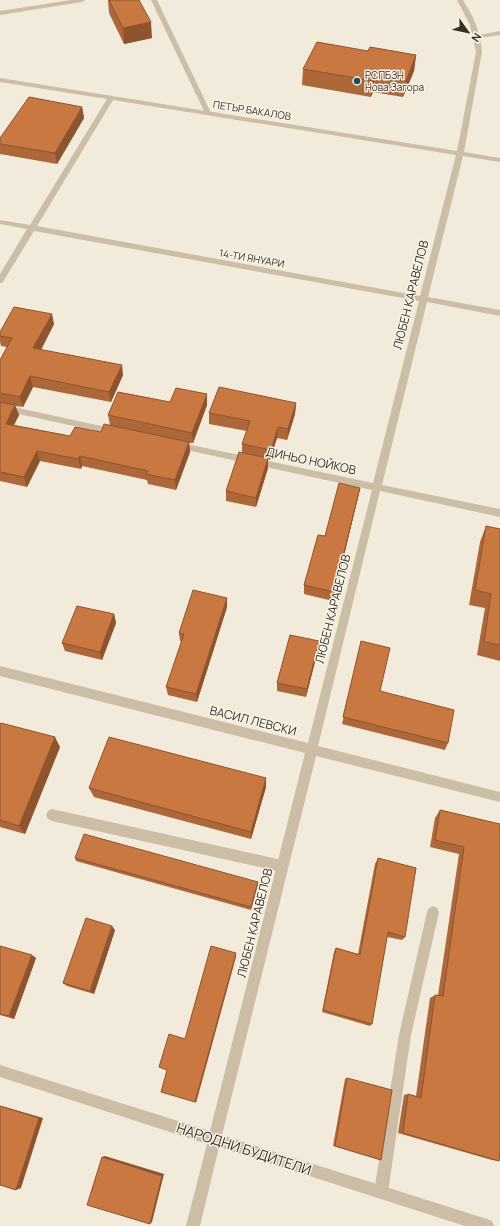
<svg xmlns="http://www.w3.org/2000/svg" width="500" height="1226" viewBox="0 0 500 1226" font-family="Manrope,sans-serif">
<rect width="100%" height="100%" fill="#f2ebdb"/>
<g fill="none" stroke-linecap="round" stroke-linejoin="round">
<!-- lane -->
<g fill="#cbbda6" fill-rule="evenodd">
<polygon points="71,0 85,0 82,2 0,15 0,11"/>
<polygon points="151,0 157,0 211,113 210,114 205,113"/>
<polygon points="52,809 282,860 286,862 288,866 286,870 282,872 52,821 48,819 46,815 48,811"/>
<polygon points="433,906 437,908 439,912 411,1035 388,1192 386,1197 381,1199 376,1197 374,1192 399,1035 427,912 429,908"/>
</g>
<!-- street -->
<g fill="#cbbda6" fill-rule="evenodd">
<path d="M457 0H463C470 11 476 22 479 35L500 31V35L480 38 482 52 464 152 500 158V162L463 156 428 297 500 310V316L427 302 382 485 500 509V517L380 491 318 746 500 792V802L316 756 222 1135 487 1219 492 1221 494 1226H465L219 1147 200 1226H186L207 1144 0 1077V1065L210 1131 305 753 0 676V666L308 743 372 490 177 448 173 445 177 442 373 483 419 301 34 231 3 282 0 283V274L27 229 0 224V220L30 225 107 99 0 82V78L457 151 476 52 470 25ZM113 100 456 155 420 296 37 226Z"/>
<polygon points="0,404 115,429 119,432 115,435 0,410"/>
</g>
</g>
<!-- wall -->
<g fill="#ad6739">
<polygon points="108,0 139,0 152,38 124,44 109,13"/>
<polygon points="368,51 416,55 414,71 403,97 373,92 371,97 302,85 303,69"/>
<polygon points="82,107 84,118 57,164 0,154 0,138"/>
<polygon points="54,324 41,350 123,375 111,402 33,387 23,407 15,406 19,415 14,425 70,436 101,432 110,425 108,415 170,402 207,405 193,443 189,443 190,452 176,490 148,484 147,480 82,466 81,469 40,461 27,487 0,481 0,360 7,347 1,346 0,342 0,332"/>
<polygon points="296,403 295,414 287,440 277,438 270,460 268,459 268,468 256,507 226,501 226,491 242,453 242,444 247,431 209,424 209,413"/>
<polygon points="360,488 358,497 333,601 304,594 304,585 325,536"/>
<polygon points="486,526 500,529 500,661 477,655 485,608 469,605 480,542"/>
<polygon points="227,607 197,702 168,695 166,687 182,642 180,641 179,633"/>
<polygon points="114,614 116,623 102,660 65,651 62,643"/>
<polygon points="361,641 380,691 448,743 445,750 342,724"/>
<polygon points="318,650 306,697 277,691 277,683"/>
<polygon points="0,724 60,747 25,834 0,827"/>
<polygon points="266,787 251,839 94,797 89,788"/>
<polygon points="440,810 500,824 499,1161 492,1160 398,1133 404,1095 408,1094 416,1096 430,998 435,995 438,995 459,854 430,847 435,818"/>
<polygon points="75,858 258,882 258,884 251,910 76,861"/>
<polygon points="378,858 405,937 402,940 387,937 372,1024 370,1026 322,1012 334,952 336,948 358,954 375,864"/>
<polygon points="115,930 94,994 67,986 63,983"/>
<polygon points="0,946 36,958 14,1019 0,1015"/>
<polygon points="347,1078 381,1160 333,1146 345,1079"/>
</g>
<!-- shaded-wall -->
<g fill="#8d542e">
<polygon points="151,22 152,38 124,44 123,28"/>
<polygon points="416,55 414,71 403,97 406,81"/>
<polygon points="375,76 373,92 371,97 373,81"/>
<polygon points="82,107 84,118 57,164 55,153"/>
<polygon points="52,314 54,324 36,359 33,348"/>
<polygon points="122,365 123,375 111,402 109,392"/>
<polygon points="30,376 33,387 23,407 20,397"/>
<polygon points="207,394 207,405 193,443 192,433"/>
<polygon points="296,403 295,414 287,440 288,429"/>
<polygon points="15,405 19,415 9,434 6,424"/>
<polygon points="278,427 277,438 270,460 271,450"/>
<polygon points="189,442 190,452 176,490 175,480"/>
<polygon points="37,451 40,461 27,487 24,477"/>
<polygon points="80,456 82,466 81,469 78,459"/>
<polygon points="268,458 268,468 256,507 256,498"/>
<polygon points="360,488 358,497 333,601 334,592"/>
<polygon points="227,598 227,607 197,702 196,694"/>
<polygon points="114,614 116,623 102,660 100,652"/>
<polygon points="319,641 318,650 306,697 307,689"/>
<polygon points="55,737 60,747 25,834 19,826"/>
<polygon points="266,778 266,787 251,839 251,832"/>
<polygon points="258,882 258,884 251,910 251,907"/>
<polygon points="112,926 115,930 94,994 90,991"/>
<polygon points="236,953 236,957 196,1103 195,1102"/>
<polygon points="32,955 36,958 14,1019 9,1016"/>
<polygon points="0,1106 5,1107 43,1118 21,1188 16,1190"/>
<polygon points="105,1156 164,1174 152,1222 150,1224 102,1157"/>
</g>
<!-- building -->
<g fill="#c97842" stroke="#8d542e">
<polygon points="109,0 139,0 151,22 123,28"/>
<polygon points="317,42 368,51 370,47 416,55 406,81 375,76 373,81 303,69"/>
<polygon points="29,97 82,107 55,153 0,144 0,138"/>
<polygon points="14,307 52,314 33,348 122,365 109,392 30,376 20,397 0,393 0,360 12,338 0,336 0,332"/>
<polygon points="219,387 296,403 288,429 278,427 271,450 242,444 250,421 209,413"/>
<polygon points="176,388 207,394 192,433 108,415 118,392 170,402"/>
<polygon points="0,402 15,405 6,424 70,436 75,427 101,432 104,424 189,442 175,480 146,474 148,471 80,456 78,459 37,451 24,477 0,472"/>
<polygon points="239,452 268,458 256,498 226,491"/>
<polygon points="339,483 360,488 334,592 304,585 318,535 325,536"/>
<polygon points="486,526 500,529 500,645 484,642 491,594 475,590"/>
<polygon points="193,590 227,598 196,694 166,687 184,634 179,633"/>
<polygon points="77,606 114,614 100,652 62,643"/>
<polygon points="290,635 319,641 307,689 277,683"/>
<polygon points="361,641 390,648 380,691 454,710 448,743 343,717"/>
<polygon points="1,723 55,737 19,826 0,820 0,724"/>
<polygon points="109,737 266,778 251,832 89,788"/>
<polygon points="440,810 500,824 500,1152 499,1161 403,1133 408,1094 421,1098 435,995 443,996 464,847 435,840"/>
<polygon points="84,834 258,882 251,907 75,858"/>
<polygon points="378,858 416,868 405,937 388,932 372,1024 323,1010 336,948 360,955"/>
<polygon points="86,918 112,926 90,991 63,983"/>
<polygon points="0,946 32,955 9,1016 0,1014"/>
<polygon points="211,946 236,953 195,1102 161,1092 167,1070 159,1067 169,1034 185,1039"/>
<polygon points="347,1078 392,1090 381,1160 335,1146"/>
<polygon points="0,1106 39,1118 16,1190 0,1185"/>
<polygon points="102,1157 162,1176 150,1224 87,1205"/>
</g>
<!-- markers -->
<circle fill="#1c4c59" stroke="#faf4e7" stroke-width="1.5" cx="357" cy="81" r="4"/>
<g text-anchor="middle" stroke-width="3" stroke-linejoin="round" paint-order="stroke">
<!-- far-poi labels -->
<g font-size="10" fill="#372f27" stroke="#faf4e7" text-anchor="start">
<text x="365" y="79">РСПБЗН<tspan x="365" dy="12">Нова Загора</tspan></text>
</g>
<!-- far-street labels -->
<g font-size="10" fill="#372f27" stroke="#faf4e7">
<text transform="translate(252 110) rotate(9)" y="4">ПЕТЪР БАКАЛОВ</text>
<text transform="translate(252 258) rotate(10)" y="4">14-ТИ ЯНУАРИ</text>
</g>
<!-- street labels -->
<g font-size="12" fill="#372f27" stroke="#faf4e7">
<text transform="translate(411 295) rotate(-76)" y="4">ЛЮБЕН КАРАВЕЛОВ</text>
<text transform="translate(311 461) rotate(12)" y="4">ДИНЬО НОЙКОВ</text>
<text transform="translate(333 609) rotate(-76)" y="4">ЛЮБЕН КАРАВЕЛОВ</text>
<text transform="translate(253 721) rotate(14)" y="4">ВАСИЛ ЛЕВСКИ</text>
<text transform="translate(255 923) rotate(-76)" y="4">ЛЮБЕН КАРАВЕЛОВ</text>
</g>
<!-- near-street labels -->
<g font-size="14" fill="#372f27" stroke="#faf4e7">
<text transform="translate(244 1149) rotate(18)" y="5">НАРОДНИ БУДИТЕЛИ</text>
</g>
</g>
<!-- north arrow -->
<g transform="translate(468 32) rotate(123)" stroke="#faf4e7" stroke-width="3" paint-order="stroke">
<path d="M0-3L7 15L0 10L-7 15Z" fill="#372f27"/>
<text y="-6" font-size="11" font-weight="bold" text-anchor="middle" fill="#372f27">N</text>
</g>
</svg>
